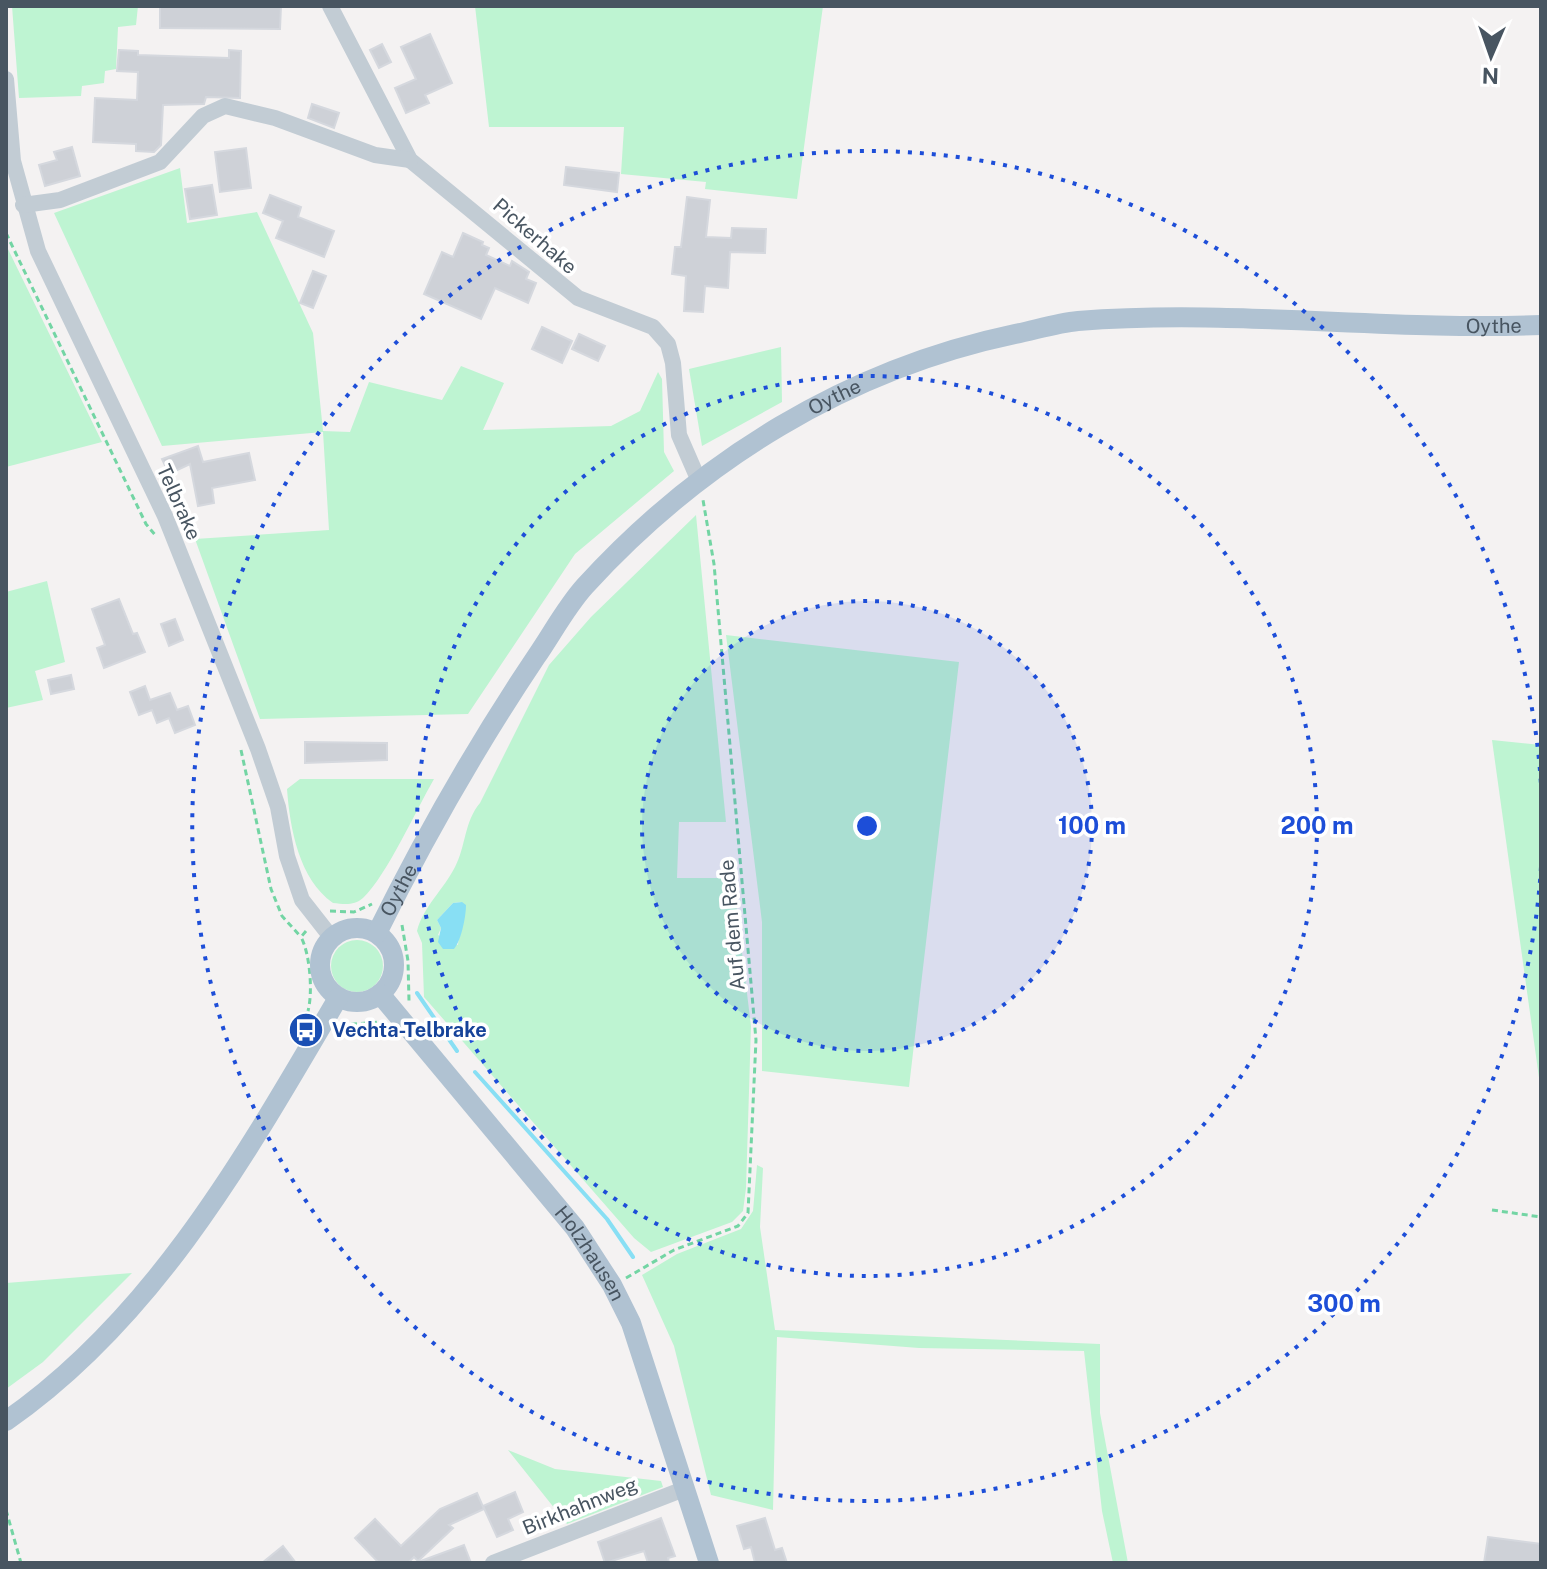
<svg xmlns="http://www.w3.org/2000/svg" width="1547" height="1569" viewBox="0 0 1547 1569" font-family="'Public Sans',sans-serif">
<rect width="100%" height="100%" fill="#f4f2f2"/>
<!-- green -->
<g fill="#bef4d2" fill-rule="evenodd">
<polygon points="12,6 138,6 136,25 118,27 116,69 105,71 104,83 82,86 81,96 19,98"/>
<polygon points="475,6 823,6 797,199 705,189 706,182 621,174 624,127 489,127"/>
<polygon points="180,168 187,223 257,212 313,333 323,431 350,432 369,382 442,400 461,366 504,383 483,430 611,426 640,411 658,372 662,379 664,452 674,471 575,554 468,714 260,719 195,539 329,530 323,432 162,446 54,213"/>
<polygon points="6,245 102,442 6,467"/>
<polygon points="781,347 782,402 702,446 689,369"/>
<path d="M696 515 726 822H679L677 878H733L751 1026 746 1188 743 1211 732 1222 651 1252 634 1238 424 997 422 943 417 931C423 907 444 889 455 867 466 846 464 822 480 803L549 665 591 617ZM462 902 458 945 438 935 441 928 437 920 453 903Z"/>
<polygon points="47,581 65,662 35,671 43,700 6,708 6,592"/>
<polygon points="726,635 959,662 909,1087 762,1071 762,922"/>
<polygon points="1492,740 1541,745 1541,1092"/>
<path d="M300 779H434C416 810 387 875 363 898 354 906 344 904 333 903 299 879 290 829 287 789Z"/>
<circle cx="357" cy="966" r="26"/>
<polygon points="757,1165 763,1168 760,1227 775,1330 1100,1344 1100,1413 1128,1563 1113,1563 1102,1511 1084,1351 919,1348 777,1337 773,1510 711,1495 674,1346 642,1275 677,1254 741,1229 753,1211"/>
<polygon points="132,1273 43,1362 6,1389 6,1283"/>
<polygon points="508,1450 555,1469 661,1481 663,1487 567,1524"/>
</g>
<!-- water -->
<path fill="#88dff4" d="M462 902 466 905C466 917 461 941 454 949H443L438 942 441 928 437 920 453 903Z"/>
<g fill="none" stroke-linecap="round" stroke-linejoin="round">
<!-- stream -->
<g stroke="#88dff4" stroke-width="4">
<polyline points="417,993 457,1051"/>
<polyline points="475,1072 607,1219 633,1257"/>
</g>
</g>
<!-- building -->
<g fill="#ced1d7" stroke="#d5d8de" stroke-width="2">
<polygon points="160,6 281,6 280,29 160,28"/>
<polygon points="430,34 452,83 425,95 429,103 406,113 395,88 416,79 401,47"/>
<polygon points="382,44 391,62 379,68 370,50"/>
<polygon points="119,50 138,51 138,55 229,58 229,50 241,51 240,98 206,97 204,104 163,105 161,145 154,152 136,151 136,144 93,142 95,98 137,100 138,72 117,71"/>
<polygon points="312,104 339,113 334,128 308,118"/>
<polygon points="72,147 80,176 45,186 39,165 57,160 54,152"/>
<polygon points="246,148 251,188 220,192 215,152"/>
<polygon points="566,167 619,173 617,192 564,185"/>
<polygon points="212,185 217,215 190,219 185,189"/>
<polygon points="270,195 301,207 298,217 334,231 324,257 276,238 283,221 263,213"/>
<polygon points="687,197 710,200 706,237 731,238 732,228 766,229 765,253 730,252 728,288 705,286 703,312 684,311 686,276 672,274 675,247 681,247"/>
<polygon points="463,233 483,242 482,245 489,248 486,255 510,266 512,261 529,272 526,279 536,283 528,303 495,288 481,319 424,294 442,252 453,257"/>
<polygon points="313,271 326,276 313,308 300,303"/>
<polygon points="542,327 572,341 562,363 532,349"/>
<polygon points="579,334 605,346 598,361 572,349"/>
<polygon points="198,446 203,462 249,453 255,480 212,488 214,503 198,506 190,464 169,474 162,459"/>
<polygon points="119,599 133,634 137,633 145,652 104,668 97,648 105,645 92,609"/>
<polygon points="175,619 183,640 169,646 161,624"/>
<polygon points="71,675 74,689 51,694 48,680"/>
<polygon points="145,686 150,700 170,693 177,710 188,706 195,725 175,733 169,718 157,723 152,710 139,715 130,692"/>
<polygon points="305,742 387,743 387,760 305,763"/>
<polygon points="515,1492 523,1512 508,1519 513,1530 497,1537 483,1506"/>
<polygon points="477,1493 484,1509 449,1525 453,1528 418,1561 414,1557 408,1563 379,1563 355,1538 375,1519 401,1546 440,1509"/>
<polygon points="661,1518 675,1556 668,1558 669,1563 648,1563 644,1551 605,1563 598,1542"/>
<polygon points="765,1518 775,1550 782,1548 787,1563 755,1563 751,1547 744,1549 737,1526"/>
<polygon points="1488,1537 1541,1544 1541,1563 1484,1563"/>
<polygon points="464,1545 471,1563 418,1563 418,1562"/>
<polygon points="283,1546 296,1563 262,1563"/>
</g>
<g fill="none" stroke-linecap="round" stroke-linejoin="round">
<!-- path -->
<g stroke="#73d5a4" stroke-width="3" stroke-dasharray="6 4" stroke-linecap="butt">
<polyline points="6,233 146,524 156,536"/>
<polyline points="241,750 271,889 282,916 301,937"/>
<polyline points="330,911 354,912 372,904"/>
<polyline points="402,925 408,961 409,1001"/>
<path d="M306 931 301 937C310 954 313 992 308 1011"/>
<polyline points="341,1025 381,1022"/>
<polyline points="1492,1210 1541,1217"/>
<polyline points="626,1278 674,1250 738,1226 748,1213 756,1040 714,564 703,500"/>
<polyline points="6,1510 21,1563"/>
</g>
<!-- minor -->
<g stroke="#c2ccd4" stroke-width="16">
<polyline points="330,6 410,160 578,298 653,327 668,344 673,363 679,435 699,481"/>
<polyline points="6,79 13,161 38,251 165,516 258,749 278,807 287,856 302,900 331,937"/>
<polyline points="23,205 60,200 160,162 203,116 225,106 275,118 375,155 410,160"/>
<polyline points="493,1563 684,1489"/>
</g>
<!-- major -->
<g stroke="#b0c2d2" stroke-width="20">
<circle cx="357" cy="965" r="37"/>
<path id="s1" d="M377 933C424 838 477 745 536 657 552 634 566 607 585 586 700 460 848 369 1015 334 1035 330 1057 323 1078 321 1233 309 1386 331 1541 325"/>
<path id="s2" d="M380 994 575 1228 612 1285 631 1323 709 1563"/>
<path d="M6 1421C156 1317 248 1151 338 998"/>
</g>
</g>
<!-- distance rings -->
<circle cx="867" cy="826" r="225" fill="#1d4ed8" fill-opacity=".12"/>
<g fill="none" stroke="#1d4ed8" stroke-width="4" stroke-dasharray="4 8">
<circle cx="867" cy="826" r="225"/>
<circle cx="867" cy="826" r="450"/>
<path d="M1541 867A675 675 0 1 1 1541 785"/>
</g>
<!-- icons -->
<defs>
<g id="bus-disc" transform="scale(1.8)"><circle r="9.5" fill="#1a4fb4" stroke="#fff"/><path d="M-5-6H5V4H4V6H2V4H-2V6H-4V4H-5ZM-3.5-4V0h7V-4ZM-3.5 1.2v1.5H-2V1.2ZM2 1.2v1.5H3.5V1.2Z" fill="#fff"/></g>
</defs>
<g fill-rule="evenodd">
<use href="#bus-disc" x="306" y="1030"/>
</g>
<g text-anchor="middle" stroke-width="7" stroke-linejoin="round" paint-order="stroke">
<!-- street labels -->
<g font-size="20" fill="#485561" stroke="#fff">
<text transform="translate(535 236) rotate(41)" y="7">Pickerhake</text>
<text dy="7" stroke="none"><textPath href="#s1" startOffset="1392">Oythe</textPath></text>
<text dy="7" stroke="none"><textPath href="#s1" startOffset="720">Oythe</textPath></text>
<text transform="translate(179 502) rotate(66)" y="7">Telbrake</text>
<text dy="7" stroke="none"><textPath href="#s1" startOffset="48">Oythe</textPath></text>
<text transform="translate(732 925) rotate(-95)" y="7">Auf dem Rade</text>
<text dy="7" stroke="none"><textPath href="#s2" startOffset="334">Holzhausen</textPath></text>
<text transform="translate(580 1506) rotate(-22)" y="7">Birkhahnweg</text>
</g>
<!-- transit labels -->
<g font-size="20" font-weight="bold" fill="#164399" stroke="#fff" text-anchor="start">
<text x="332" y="1037">Vechta-Telbrake</text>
</g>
</g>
<circle cx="867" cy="826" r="12" fill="#1d4ed8" stroke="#fff" stroke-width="4"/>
<g font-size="24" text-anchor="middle" font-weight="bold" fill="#1d4ed8" stroke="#fff" stroke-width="7" stroke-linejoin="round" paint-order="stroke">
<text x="1092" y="834">100 m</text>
<text x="1317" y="834">200 m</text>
<text x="1344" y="1312">300 m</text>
</g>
<!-- border -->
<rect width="1547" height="1569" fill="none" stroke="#485561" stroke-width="16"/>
<!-- north arrow -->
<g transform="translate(1491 56) rotate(182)" stroke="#ffffff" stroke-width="6" paint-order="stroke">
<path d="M0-6L14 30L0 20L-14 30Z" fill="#485561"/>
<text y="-12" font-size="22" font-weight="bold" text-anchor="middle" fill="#485561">N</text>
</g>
</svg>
